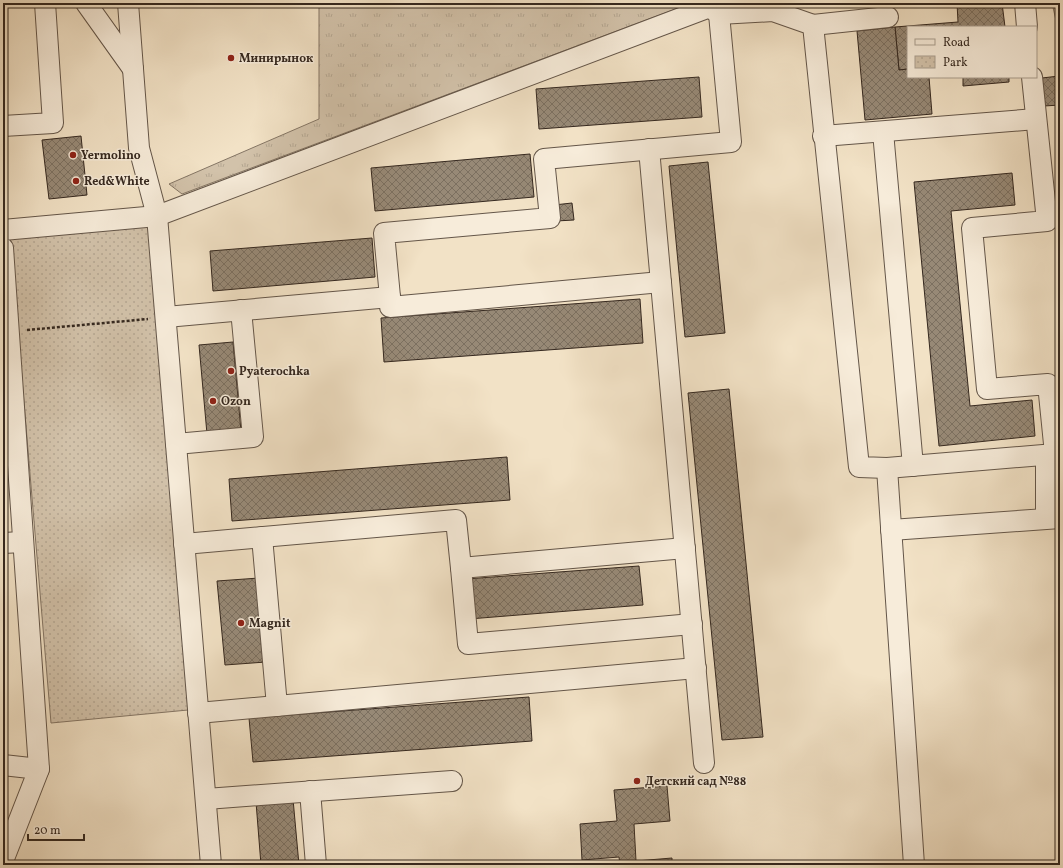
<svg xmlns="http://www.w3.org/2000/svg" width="1063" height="868" viewBox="0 0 1063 868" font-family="Vollkorn,serif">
<defs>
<pattern id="grass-tufts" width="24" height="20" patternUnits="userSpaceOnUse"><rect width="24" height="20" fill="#d2c2aa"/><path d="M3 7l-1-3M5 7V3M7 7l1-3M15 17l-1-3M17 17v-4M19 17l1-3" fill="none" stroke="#b5a792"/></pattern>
<pattern id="forest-crowns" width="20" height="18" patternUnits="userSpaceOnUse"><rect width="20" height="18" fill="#d2c2aa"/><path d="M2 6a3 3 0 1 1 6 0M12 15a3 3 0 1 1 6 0" fill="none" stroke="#b5a792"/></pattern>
<pattern id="park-dots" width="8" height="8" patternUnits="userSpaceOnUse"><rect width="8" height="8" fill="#d2c2aa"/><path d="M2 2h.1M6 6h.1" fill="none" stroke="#b5a792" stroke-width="1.8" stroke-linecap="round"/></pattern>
<pattern id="building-cross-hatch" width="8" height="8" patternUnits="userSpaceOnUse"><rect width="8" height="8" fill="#978976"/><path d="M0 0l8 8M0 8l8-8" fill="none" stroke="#7c7060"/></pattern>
</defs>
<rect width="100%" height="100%" fill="#f2e2c6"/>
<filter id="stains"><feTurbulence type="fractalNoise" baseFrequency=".005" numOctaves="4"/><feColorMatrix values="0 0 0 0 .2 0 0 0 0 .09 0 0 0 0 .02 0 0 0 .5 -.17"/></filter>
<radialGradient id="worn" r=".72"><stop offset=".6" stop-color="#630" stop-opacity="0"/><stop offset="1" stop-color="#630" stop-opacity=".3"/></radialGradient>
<!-- grass -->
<polygon fill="url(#grass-tufts)" stroke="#847564" points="319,3 687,3 689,4 182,194 169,184 319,119"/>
<!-- forest -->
<polygon fill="url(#forest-crowns)" stroke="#847564" points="1052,3 1060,3 1060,38"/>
<!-- park -->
<polygon fill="url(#park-dots)" stroke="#847564" points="149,226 188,710 51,723 10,236"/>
<!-- building -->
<g fill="url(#building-cross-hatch)" stroke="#35281f">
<polygon points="957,3 1002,3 1005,27 908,27 908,69 899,70 895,27 958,22"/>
<polygon points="895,27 899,70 908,69 908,77 929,77 932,114 865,120 857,31"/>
<polygon points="1059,76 1060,105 1044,106 1042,78"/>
<polygon points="699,77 702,117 539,129 536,89"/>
<polygon points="963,77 1009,77 1009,82 963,86"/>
<polygon points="81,136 87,195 49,199 42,140"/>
<polygon points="530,154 534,197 375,211 371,168"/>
<polygon points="708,162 725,333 685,337 669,166"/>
<polygon points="1012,173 1015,205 951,211 970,406 1032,400 1035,436 939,446 914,182"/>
<polygon points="572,203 574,220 556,221 554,205"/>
<polygon points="372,238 375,277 213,291 210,251"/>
<polygon points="640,299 643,343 384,362 381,318"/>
<polygon points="233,342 241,431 207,434 199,345"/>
<polygon points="729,389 763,737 722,740 688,393"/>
<polygon points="507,457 510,500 232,521 229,479"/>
<polygon points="639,566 643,605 469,619 466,579"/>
<polygon points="259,578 266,662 225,665 217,581"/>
<polygon points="529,697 532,741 253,762 249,718"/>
<polygon points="667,786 670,821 634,824 636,861 672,858 672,865 620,865 619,857 582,860 580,824 617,821 614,790"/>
<polygon points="293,799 299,865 261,865 256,802"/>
</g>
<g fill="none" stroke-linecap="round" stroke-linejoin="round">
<!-- minor casing -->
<g stroke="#645649" stroke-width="22">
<g id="minor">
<polyline points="86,3 133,69"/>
<polyline points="128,3 139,148 157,216 211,865"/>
<polyline points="704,3 719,14 773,11 813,25 859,467 887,468 1055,454 1048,384 987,389 972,228 1047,221 1032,77"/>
<polyline points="1025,3 1027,27"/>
<polyline points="813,25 888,17"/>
<polyline points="3,126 53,123 45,3"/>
<polyline points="883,132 913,466"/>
<polyline points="823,136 1036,119"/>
<polyline points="649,149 704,763"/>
<polyline points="3,230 157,216 710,7 716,3"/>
<polyline points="3,248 39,769 3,861"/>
<polyline points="390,297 390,307 661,282"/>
<polyline points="166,317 390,297 384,233 550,218 544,159 731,142 719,14"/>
<polyline points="176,444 253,437 241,310"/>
<polyline points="1046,455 1046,518"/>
<polyline points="887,468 914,865"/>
<polyline points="891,530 1060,518"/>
<polyline points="262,537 277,706"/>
<polyline points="3,543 23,542"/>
<polyline points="184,544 456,520 461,568 685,548"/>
<polyline points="461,568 468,644 692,624"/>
<polyline points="198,713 696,668"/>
<polyline points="3,765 39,769"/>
<polyline points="310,791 316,865"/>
<polyline points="206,799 452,781"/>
</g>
</g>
<!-- path -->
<polyline stroke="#35281f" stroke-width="2.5" stroke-dasharray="3 2" stroke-linecap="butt" points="27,330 148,319"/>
<!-- minor -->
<use href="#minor" stroke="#f7ecda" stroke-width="20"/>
</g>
<!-- markers -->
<g fill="#8f2418" stroke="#f7ecda" stroke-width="1.5">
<circle cx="231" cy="58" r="4"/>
<circle cx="73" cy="155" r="4"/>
<circle cx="76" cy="181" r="4"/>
<circle cx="231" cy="371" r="4"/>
<circle cx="213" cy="401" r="4"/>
<circle cx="241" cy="623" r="4"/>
<circle cx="637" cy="781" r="4"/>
</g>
<g text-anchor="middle" stroke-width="3" stroke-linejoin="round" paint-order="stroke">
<!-- poi labels -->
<g font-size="12" font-weight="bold" fill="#35281f" stroke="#f7ecda" text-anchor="start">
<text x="239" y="62">Минирынок</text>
<text x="81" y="159">Yermolino</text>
<text x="84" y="185">Red&amp;White</text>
<text x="239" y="375">Pyaterochka</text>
<text x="221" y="405">Ozon</text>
<text x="249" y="627">Magnit</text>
<text x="645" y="785">Детский сад №88</text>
</g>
</g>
<!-- margin -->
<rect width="1063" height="868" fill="none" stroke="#f2e2c6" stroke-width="16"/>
<rect x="4" y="4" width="1055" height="860" fill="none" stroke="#35281f" stroke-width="2"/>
<rect x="8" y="8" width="1047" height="852" fill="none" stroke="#35281f"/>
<!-- legend -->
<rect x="907" y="26" width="130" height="52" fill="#f7ecda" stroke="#a99e8f"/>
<rect x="915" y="39" width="20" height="6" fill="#f7ecda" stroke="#a99e8f"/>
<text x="943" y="46" font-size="12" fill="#35281f">Road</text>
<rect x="915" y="56" width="20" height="12" fill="url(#park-dots)" stroke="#a99e8f"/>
<text x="943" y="66" font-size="12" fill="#35281f">Park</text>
<!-- scale -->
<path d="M28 834v6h56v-6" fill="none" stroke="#35281f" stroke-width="2"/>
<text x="34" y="834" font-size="12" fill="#35281f" stroke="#f7ecda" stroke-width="3" paint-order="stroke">20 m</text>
<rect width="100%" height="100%" filter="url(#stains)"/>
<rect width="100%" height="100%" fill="url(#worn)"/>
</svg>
